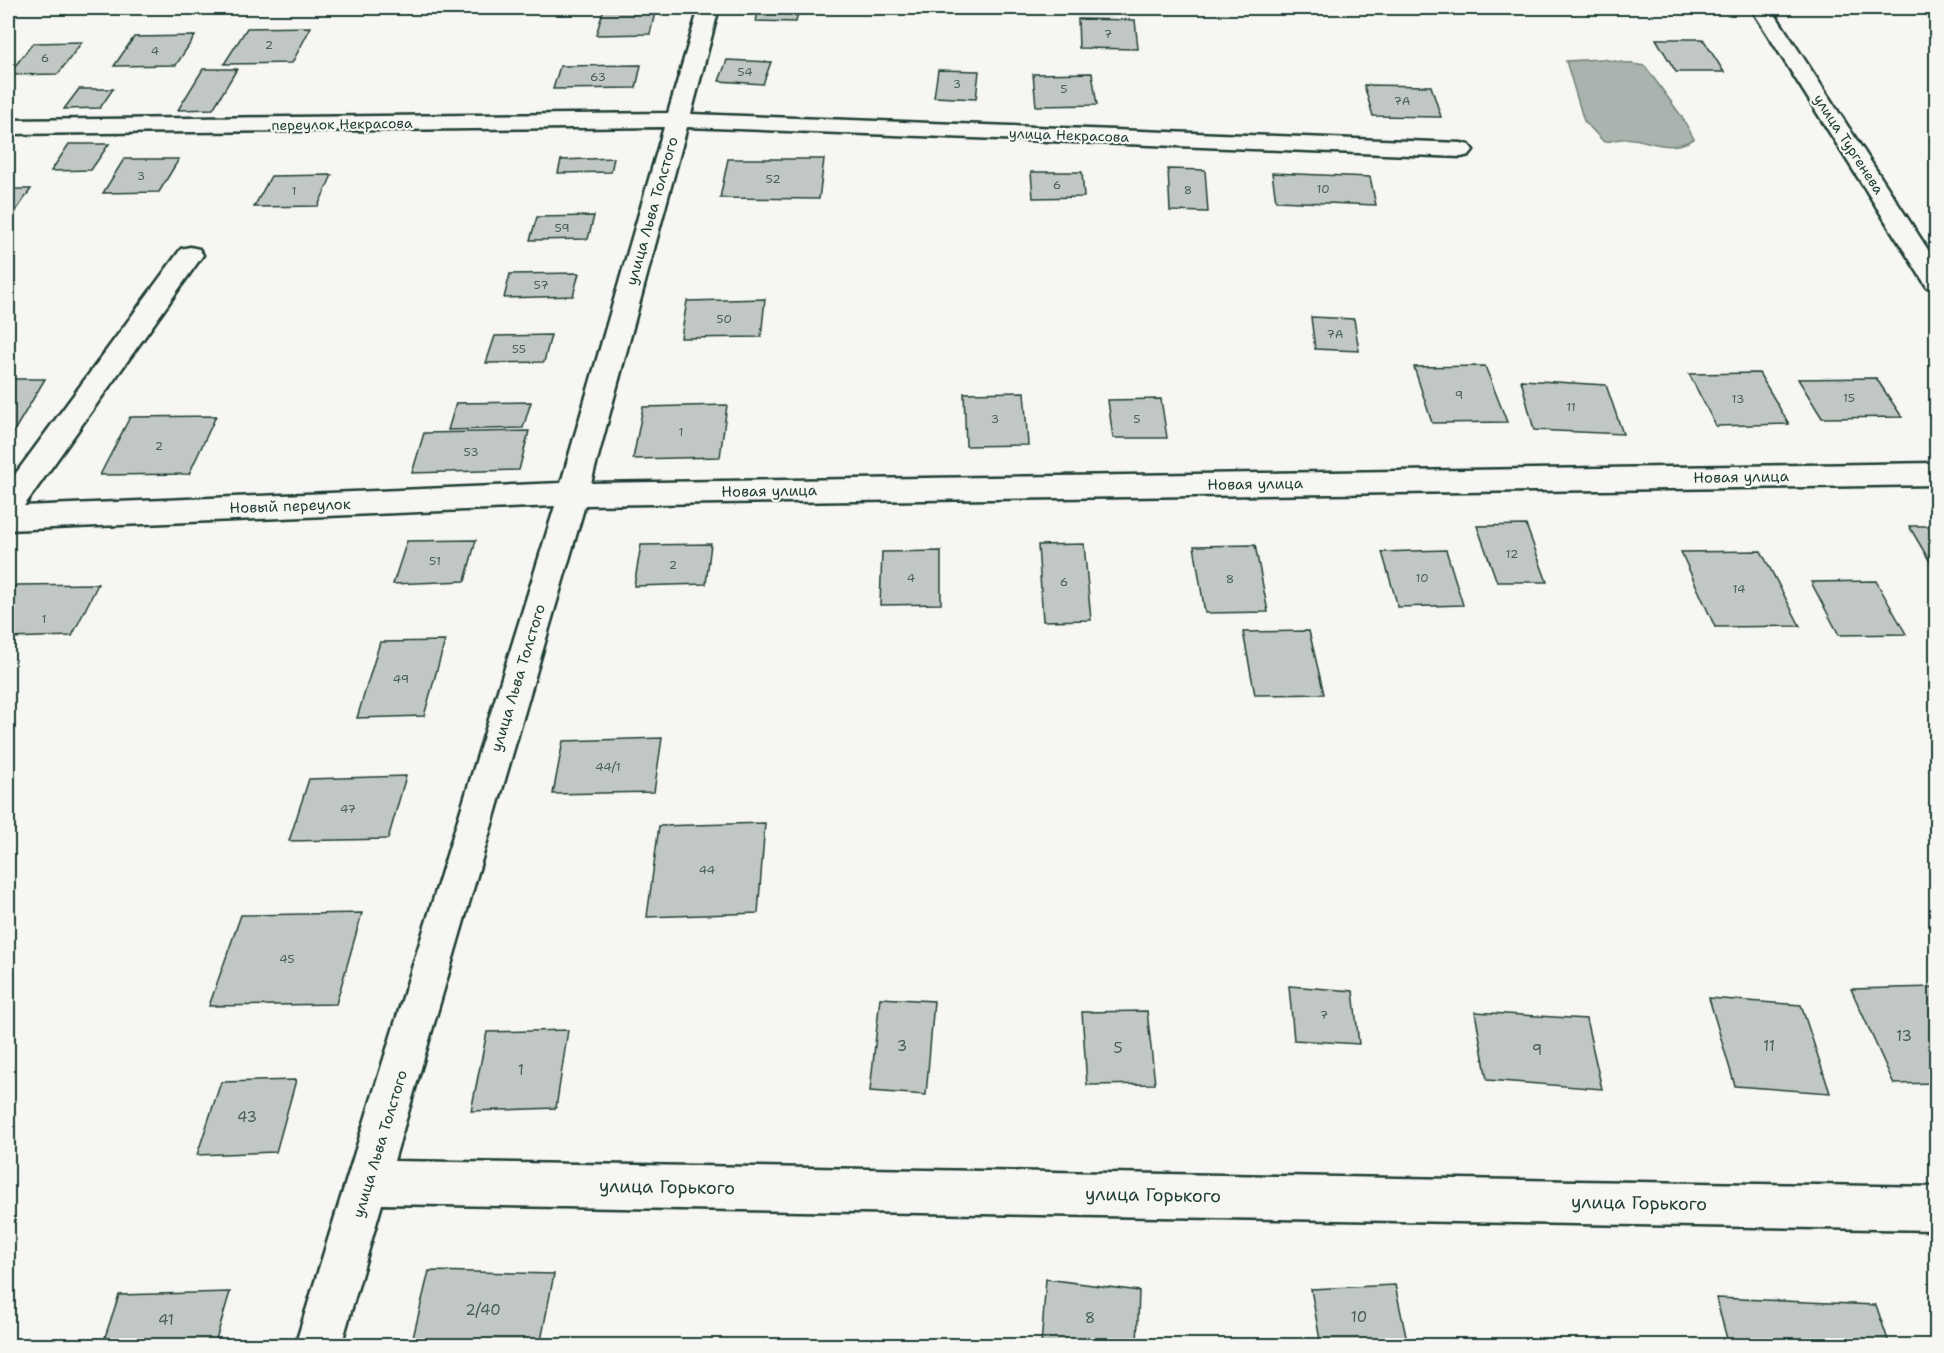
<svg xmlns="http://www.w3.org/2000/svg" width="1944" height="1353" viewBox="0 0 1944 1353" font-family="'Shantell Sans',sans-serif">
<rect width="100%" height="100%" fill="#f6f6f2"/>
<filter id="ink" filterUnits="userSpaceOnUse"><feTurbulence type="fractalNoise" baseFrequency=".0167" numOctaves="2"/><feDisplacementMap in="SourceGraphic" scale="12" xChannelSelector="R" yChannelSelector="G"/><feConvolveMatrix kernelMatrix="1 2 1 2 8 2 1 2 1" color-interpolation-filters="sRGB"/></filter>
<g filter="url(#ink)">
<!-- water -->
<path fill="#aab3ae" stroke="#72847d" stroke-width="1.5" d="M1601 59 1645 66 1682 117 1694 139C1670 152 1658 143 1633 139 1624 137 1613 141 1604 142L1584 121 1566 61Z"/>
<!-- building -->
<g fill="#c1c8c3" stroke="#1f3d34" stroke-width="1.5">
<polygon points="604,8 656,8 650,34 596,35"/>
<polygon points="759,8 799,8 796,22 756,21"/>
<polygon points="1078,19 1135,20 1138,49 1079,48"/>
<polygon points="311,27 292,63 224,64 247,28"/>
<polygon points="195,36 176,65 114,66 134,37"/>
<polygon points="1656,39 1703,39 1724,72 1676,72"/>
<polygon points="82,42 58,74 8,75 33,43"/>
<polygon points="727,60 771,62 763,84 719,81"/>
<polygon points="641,65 636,88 553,89 560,66"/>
<polygon points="203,69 237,69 213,109 178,110"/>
<polygon points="938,70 979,71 976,99 934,97"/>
<polygon points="1092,73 1097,105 1036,106 1033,74"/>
<polygon points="1364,85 1431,86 1441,117 1373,116"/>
<polygon points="79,89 113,89 100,108 64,109"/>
<polygon points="69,144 109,144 91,170 51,171"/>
<polygon points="614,158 611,172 558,173 561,160"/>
<polygon points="124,159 179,159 159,192 103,193"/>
<polygon points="728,159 824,159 819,199 720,198"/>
<polygon points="1168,169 1205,170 1208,212 1170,211"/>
<polygon points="1031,172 1082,172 1084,197 1033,198"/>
<polygon points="1272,173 1370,177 1376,205 1276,201"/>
<polygon points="332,175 318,206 254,207 271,176"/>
<polygon points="8,189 31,189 8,222"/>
<polygon points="594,216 588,239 530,240 537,217"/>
<polygon points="579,273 573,296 504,298 510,274"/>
<polygon points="765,299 761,337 681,338 687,301"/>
<polygon points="1311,317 1354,319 1359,351 1315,349"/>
<polygon points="551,335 544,362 486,363 495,336"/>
<polygon points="1485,366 1507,422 1432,423 1414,367"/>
<polygon points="1759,373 1789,424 1716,426 1689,374"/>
<polygon points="1876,378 1902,417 1822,418 1798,379"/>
<polygon points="8,379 45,379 8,441"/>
<polygon points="1521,380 1606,385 1623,434 1534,430"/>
<polygon points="1024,392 1028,445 966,446 964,393"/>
<polygon points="1161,399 1167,438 1113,438 1108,400"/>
<polygon points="531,402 523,428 448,430 456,403"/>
<polygon points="727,405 720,457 633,459 643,407"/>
<polygon points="216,416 189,474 100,475 130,417"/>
<polygon points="529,431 519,470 412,473 424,433"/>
<polygon points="1526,525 1547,582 1497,582 1477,526"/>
<polygon points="1909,526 1936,526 1936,572"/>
<polygon points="476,540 465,581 393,584 407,541"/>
<polygon points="711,544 706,584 634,586 641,545"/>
<polygon points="1084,544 1091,620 1043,621 1038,545"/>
<polygon points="1255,545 1268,612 1205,613 1194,546"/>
<polygon points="1446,550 1463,605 1398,607 1382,552"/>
<polygon points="941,551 941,604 880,605 882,552"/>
<polygon points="1761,551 1800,626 1715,627 1681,552"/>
<polygon points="1876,581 1906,634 1839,635 1811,582"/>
<polygon points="98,584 72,636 8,638 8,601 16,585"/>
<polygon points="1309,631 1324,694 1255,695 1243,632"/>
<polygon points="445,641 424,716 357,718 380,642"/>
<polygon points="662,738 654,792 553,794 563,741"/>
<polygon points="406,776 388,839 289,841 309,779"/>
<polygon points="765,823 758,913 647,917 659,826"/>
<polygon points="362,913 336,1004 209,1006 241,915"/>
<polygon points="1289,986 1353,991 1359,1044 1294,1040"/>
<polygon points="1936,987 1936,1083 1894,1084 1851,989"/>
<polygon points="880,998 934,1001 926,1095 870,1091"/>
<polygon points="1709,998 1801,1005 1830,1093 1735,1086"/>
<polygon points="1147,1011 1155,1084 1087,1085 1082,1012"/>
<polygon points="1475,1012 1586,1019 1602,1089 1487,1080"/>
<polygon points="568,1030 556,1108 471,1111 487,1032"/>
<polygon points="296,1080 276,1152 197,1155 221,1082"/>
<polygon points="429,1271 554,1274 540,1346 411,1346"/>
<polygon points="1046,1279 1139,1291 1137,1346 1041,1346"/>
<polygon points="1395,1285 1408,1346 1321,1346 1311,1289"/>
<polygon points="230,1292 214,1346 102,1346 119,1295"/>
<polygon points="1716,1298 1876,1305 1890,1346 1729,1346"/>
</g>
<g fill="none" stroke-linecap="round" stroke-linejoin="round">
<!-- minor casing -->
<g stroke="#1f3d34" stroke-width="5">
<g id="minor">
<polygon points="699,8 719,8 691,114 1461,143 1469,145 1473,150 1469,155 1461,157 687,127 591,483 1936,463 1936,485 585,505 394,1161 1936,1187 1936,1230 382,1204 341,1346 295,1346 555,506 8,530 8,484 181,249 190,247 199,249 203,255 24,506 561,483 664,127 8,134 8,120 668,113"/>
<polygon points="1751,8 1771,8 1936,262 1936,289 1927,287"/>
</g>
</g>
<!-- minor -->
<use href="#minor" fill="#f6f6f2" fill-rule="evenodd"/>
</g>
</g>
<g text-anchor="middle" stroke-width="4.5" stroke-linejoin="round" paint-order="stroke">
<!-- number labels -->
<g font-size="12" fill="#486058">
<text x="1108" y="38">7</text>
<text x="269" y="49">2</text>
<text x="155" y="55">4</text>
<text x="45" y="62">6</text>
<text x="745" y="76">54</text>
<text x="598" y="81">63</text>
<text x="957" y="88">3</text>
<text x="1064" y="93">5</text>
<text x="1402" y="105">7А</text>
<text x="141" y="180">3</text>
<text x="773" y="183">52</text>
<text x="1057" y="189">6</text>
<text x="1323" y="193">10</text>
<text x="1188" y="194">8</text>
<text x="294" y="195">1</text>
<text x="562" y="232">59</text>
<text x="541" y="289">57</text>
<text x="724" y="323">50</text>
<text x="1335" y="338">7А</text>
<text x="519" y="353">55</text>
<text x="1459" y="399">9</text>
<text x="1849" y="402">15</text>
<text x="1738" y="403">13</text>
<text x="1571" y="411">11</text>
<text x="995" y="423">3</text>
<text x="1137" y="423">5</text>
<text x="681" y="436">1</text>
<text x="159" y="450">2</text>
<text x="471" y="456">53</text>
<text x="1512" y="558">12</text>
<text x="435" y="565">51</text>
<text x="673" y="569">2</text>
<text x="911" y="582">4</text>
<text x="1422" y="582">10</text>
<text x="1230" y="583">8</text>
<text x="1064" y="586">6</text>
<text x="1739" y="593">14</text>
<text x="44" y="623">1</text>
<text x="401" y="683">49</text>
<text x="608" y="771">44/1</text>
<text x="348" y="813">47</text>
<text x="707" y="874">44</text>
<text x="287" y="963">45</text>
<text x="1324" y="1019">7</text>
</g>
<!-- far-street labels -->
<g font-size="14" fill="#1f3d34" stroke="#f6f6f2">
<text transform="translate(342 124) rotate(-1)" y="5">переулок Некрасова</text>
<text transform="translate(1069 135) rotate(2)" y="5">улица Некрасова</text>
<text transform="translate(1849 144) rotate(57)" y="5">улица Тургенева</text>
</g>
<!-- street labels -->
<g font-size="15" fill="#1f3d34" stroke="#f6f6f2">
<text transform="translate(652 211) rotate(-74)" y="5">улица Льва Толстого</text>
<text transform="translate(1741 477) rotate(-1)" y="5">Новая улица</text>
<text transform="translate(1255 484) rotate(-1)" y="5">Новая улица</text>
<text transform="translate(769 491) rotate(-1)" y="5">Новая улица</text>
<text transform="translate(290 506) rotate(-2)" y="5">Новый переулок</text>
<text transform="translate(518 678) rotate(-73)" y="5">улица Льва Толстого</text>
<text transform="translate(380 1144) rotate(-73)" y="5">улица Льва Толстого</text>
</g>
<!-- near-number labels -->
<g font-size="15" fill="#486058">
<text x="1904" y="1041">13</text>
<text x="902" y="1051">3</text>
<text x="1769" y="1051">11</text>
<text x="1118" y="1053">5</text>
<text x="1537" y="1055">9</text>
<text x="521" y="1075">1</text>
<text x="247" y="1122">43</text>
<text x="483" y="1315">2/40</text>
<text x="1359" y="1322">10</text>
<text x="1090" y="1323">8</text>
<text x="166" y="1325">41</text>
</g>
<!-- near-street labels -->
<g font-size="18" fill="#1f3d34" stroke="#f6f6f2">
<text transform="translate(667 1187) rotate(1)" y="6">улица Горького</text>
<text transform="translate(1153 1195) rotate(1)" y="6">улица Горького</text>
<text transform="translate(1639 1203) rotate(1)" y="6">улица Горького</text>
</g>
</g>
<!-- margin -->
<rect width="1944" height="1353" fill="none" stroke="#f6f6f2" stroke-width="30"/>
<rect x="15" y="15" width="1914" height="1323" fill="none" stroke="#1f3d34" stroke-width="2" filter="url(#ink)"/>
</svg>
